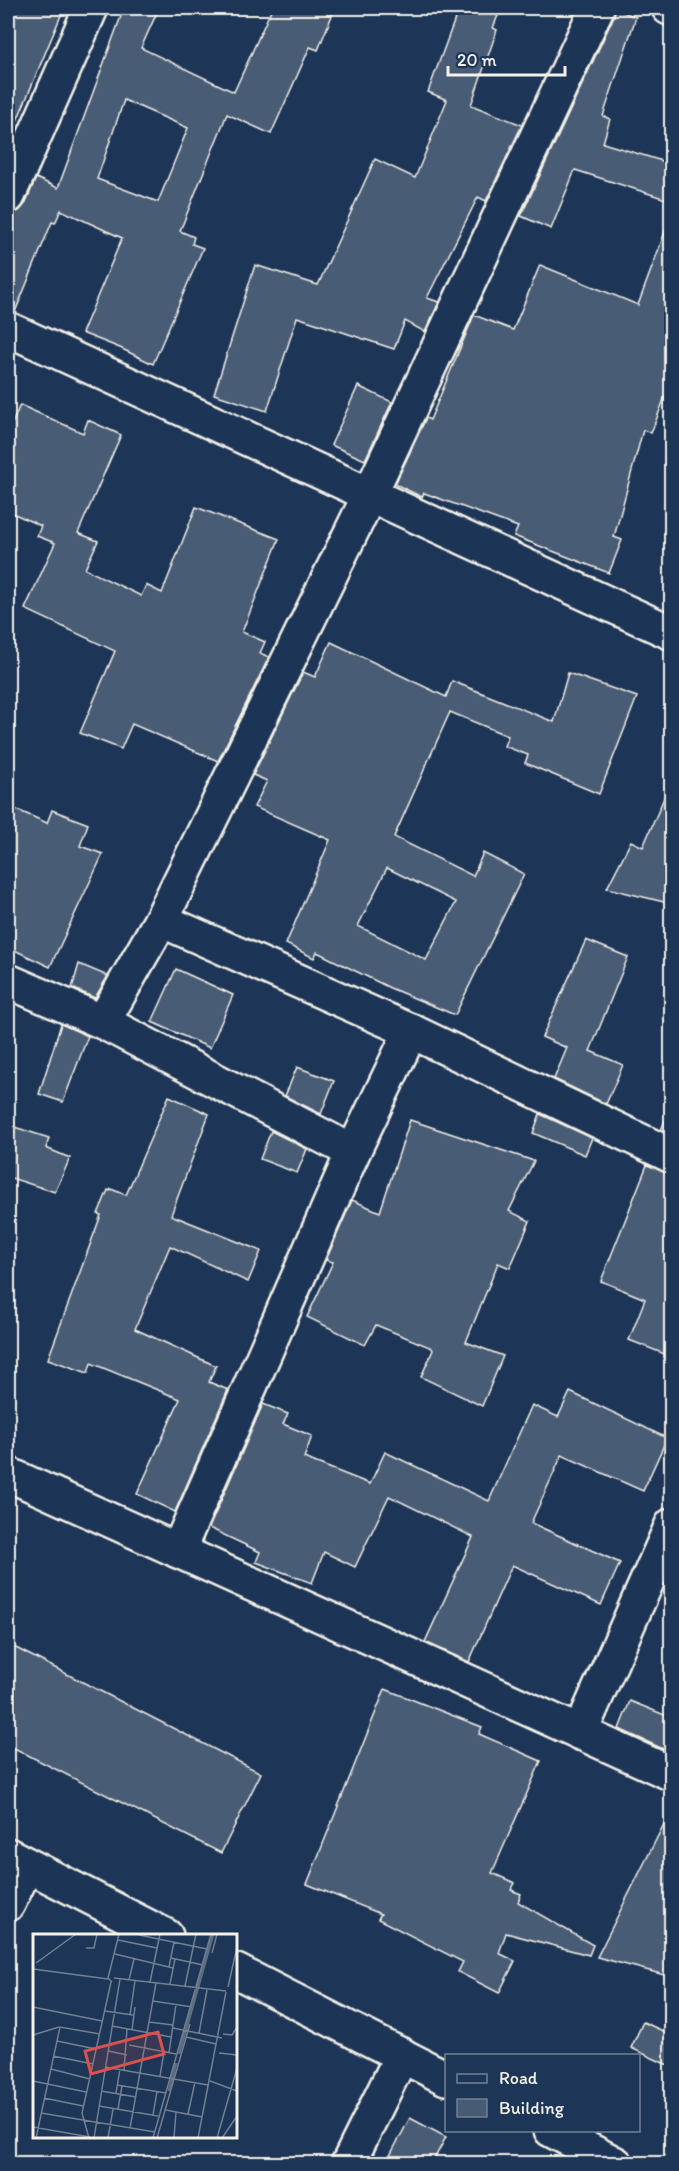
<svg xmlns="http://www.w3.org/2000/svg" width="679" height="2171" viewBox="0 0 679 2171" font-family="Itim,sans-serif">
<rect width="100%" height="100%" fill="#1d3557"/>
<filter id="ink" filterUnits="userSpaceOnUse"><feTurbulence type="fractalNoise" baseFrequency=".0167" numOctaves="2"/><feDisplacementMap in="SourceGraphic" scale="12" xChannelSelector="R" yChannelSelector="G"/><feConvolveMatrix kernelMatrix="1 2 1 2 8 2 1 2 1" color-interpolation-filters="sRGB"/></filter>
<g filter="url(#ink)">
<!-- building -->
<g fill="#485b74" stroke="#f4f1e8" stroke-width="1.5" fill-rule="evenodd">
<polygon points="8,8 64,8 9,140 8,140"/>
<path d="M124 8H159L141 48 234 92 272 8H335L318 50 310 47 271 134 227 114 180 231 194 237 192 244 203 248 153 364 120 348 82 333 122 238 61 210 55 223 52 222 15 312 8 310V214L19 211 25 204 36 178 58 188ZM124 100 188 128 158 202 97 179Z"/>
<polygon points="459,8 501,8 493,28 497,30 471,105 522,125 486,201 478,197 427,298 439,302 425,332 405,321 394,349 297,317 267,411 214,394 255,265 318,285 375,159 415,178 447,100 428,92"/>
<polygon points="615,9 636,17 603,116 610,119 603,143 672,164 672,201 575,170 551,229 521,216 614,16"/>
<polygon points="668,224 672,225 672,379 651,433 643,430 614,537 622,540 609,573 514,536 518,527 424,493 422,497 395,484 426,418 430,420 474,315 513,330 540,265 638,305"/>
<polygon points="358,386 392,402 365,460 331,445"/>
<polygon points="20,405 83,433 88,420 121,435 78,533 98,541 85,569 141,596 146,585 162,593 196,507 279,539 242,632 265,642 260,653 269,657 218,761 132,724 121,749 80,733 115,651 25,609 55,543 37,536 41,526 8,511 8,433"/>
<path d="M331 642 446 697 452 681 554 722 568 673 637 697 599 794 525 763 528 755 504 746 508 736 450 712 394 837 473 876 483 853 524 874 455 1015 390 988 317 952 314 958 286 944 330 840 254 807 267 781 253 775 303 672 315 677ZM387 868 456 902 426 960 358 926Z"/>
<polygon points="672,779 672,904 607,888 631,841 643,847"/>
<polygon points="8,806 47,823 52,810 88,824 80,846 103,854 50,967 8,947"/>
<polygon points="586,940 628,957 590,1051 623,1065 606,1104 554,1079 567,1048 542,1037"/>
<polygon points="79,964 108,976 95,998 72,988"/>
<polygon points="176,969 233,995 210,1048 152,1022"/>
<polygon points="61,1024 88,1036 63,1102 39,1094"/>
<polygon points="297,1067 334,1081 321,1114 285,1096"/>
<polygon points="169,1096 209,1114 171,1215 261,1251 248,1282 170,1246 135,1329 216,1366 209,1382 228,1390 175,1512 137,1494 180,1399 91,1363 88,1373 48,1359 101,1215 98,1214 108,1190 110,1191 111,1189 126,1195"/>
<polygon points="670,1109 672,1109 672,1135 661,1130"/>
<polygon points="540,1114 592,1138 585,1155 533,1133"/>
<polygon points="410,1120 534,1161 509,1211 530,1221 510,1268 498,1263 466,1342 503,1356 482,1406 421,1377 433,1350 432,1348 376,1325 365,1345 307,1317 333,1262 326,1260 352,1200 380,1212"/>
<polygon points="8,1125 49,1138 46,1148 70,1158 55,1192 8,1177"/>
<polygon points="271,1131 307,1149 297,1173 260,1159"/>
<polygon points="647,1165 672,1174 672,1357 629,1340 645,1299 601,1281"/>
<polygon points="570,1392 667,1438 643,1491 562,1455 531,1523 620,1563 601,1605 512,1565 469,1662 425,1642 473,1537 389,1496 355,1567 324,1552 312,1583 256,1562 260,1552 209,1528 263,1404 288,1414 283,1424 312,1436 304,1458 370,1484 385,1452 489,1501 532,1405 558,1417"/>
<polygon points="8,1644 261,1773 221,1853 8,1745"/>
<polygon points="385,1689 482,1727 479,1734 541,1761 492,1873 515,1883 511,1890 521,1894 518,1902 593,1945 589,1955 506,1933 499,1953 515,1961 499,1993 458,1972 463,1962 378,1919 381,1914 307,1884"/>
<polygon points="630,1701 672,1718 672,1753 619,1729"/>
<polygon points="672,1808 672,1977 597,1957"/>
<polygon points="643,2022 672,2035 672,2067 631,2048"/>
<polygon points="410,2118 446,2137 432,2163 386,2163"/>
</g>
<g fill="none" stroke-linecap="round" stroke-linejoin="round">
<!-- minor casing -->
<g stroke="#f4f1e8" stroke-width="38">
<g id="minor">
<polyline points="669,8 672,9"/>
<polyline points="8,196 91,8"/>
<polyline points="8,329 672,633"/>
<polyline points="161,920 370,494 597,8"/>
<polyline points="8,981 103,1022 161,920 411,1031 672,1156"/>
<polyline points="103,1022 353,1152"/>
<polyline points="8,1474 672,1774"/>
<polyline points="178,1551 353,1152 411,1031"/>
<polyline points="580,1733 672,1525"/>
<polyline points="8,1904 27,1865"/>
<polyline points="348,2164 402,2055"/>
</g>
</g>
<!-- major casing -->
<g stroke="#f4f1e8" stroke-width="38">
<g id="major">
<polyline points="8,1855 166,1936"/>
<polyline points="236,1971 446,2078"/>
<polyline points="551,2130 616,2164"/>
</g>
</g>
<!-- minor -->
<use href="#minor" stroke="#1d3557" stroke-width="33"/>
<!-- major -->
<use href="#major" stroke="#1d3557" stroke-width="33"/>
</g>
</g>
<!-- overview -->
<g transform="translate(33 1934)">
<rect width="204" height="204" fill="#1d3557"/>
<path fill="none" stroke="#5e6d82" stroke-width="3" d="M146 120 180 0M136 157 143 129"/>
<path fill="none" stroke="#738091" stroke-width="1.5" d="M106 1 174 15M85 6 124 14M53 14H61L64 0M179 19 184 0M82 20 140 34M138 24 170 31M3 29 43 0M136 33 141 8M0 35 75 45M81 44 193 57M96 46 101 25M79 48 75 44 86 0M117 48 127 0M137 50 142 25M152 52 163 0M195 53 204 13M120 67 159 73M0 73 69 87M72 77 100 81M97 81 102 47M116 88 140 91M79 92 138 103M140 94 189 104M99 96 102 73M166 99 174 56M190 100 199 101 204 93M0 101 26 93M153 103 183 110M24 107 63 115M96 111 143 120M75 117 94 121M136 119 143 70M186 119 204 121M20 122 60 130M72 133 175 151M18 135 57 145M91 136 94 95M127 142 131 118M0 147 53 158M177 147 204 157M84 151 133 159M68 157 103 163M83 159 87 135M11 164 50 172M66 172 125 182M85 175 89 152M133 176 169 183M8 179 122 198M155 180 162 148M120 181 124 157M0 193 57 203M97 194 123 49M3 204 27 93 67 100M56 204 49 179 78 48M61 204 87 45M75 204 80 175M120 204 178 0M124 204 157 90M141 204 143 178M165 204 193 58M184 204 204 134M189 204 204 182"/>
<path fill="#dc504e" fill-opacity="0.15" stroke="#dc504e" stroke-width="3" d="M125 98 131 120 58 140 52 117Z"/>
<rect width="204" height="204" fill="none" stroke="#f4f1e8" stroke-width="3"/>
</g>
<!-- margin -->
<rect width="679" height="2171" fill="none" stroke="#1d3557" stroke-width="30"/>
<rect x="15" y="15" width="649" height="2141" fill="none" stroke="#f4f1e8" stroke-width="2" filter="url(#ink)"/>
<!-- legend -->
<rect x="445" y="2054" width="195" height="78" fill="#1d3557" stroke="#738091" stroke-width="1.5"/>
<rect x="457" y="2074" width="30" height="9" fill="#1d3557" stroke="#738091" stroke-width="1.5"/>
<text x="499" y="2084" font-size="18" fill="#f4f1e8">Road</text>
<rect x="457" y="2099" width="30" height="18" fill="#485b74" stroke="#738091" stroke-width="1.5"/>
<text x="499" y="2114" font-size="18" fill="#f4f1e8">Building</text>
<!-- scale -->
<path d="M448 66v9h117v-9" fill="none" stroke="#f4f1e8" stroke-width="3"/>
<text x="457" y="66" font-size="18" fill="#f4f1e8" stroke="#1d3557" stroke-width="4.5" paint-order="stroke">20 m</text>
</svg>
